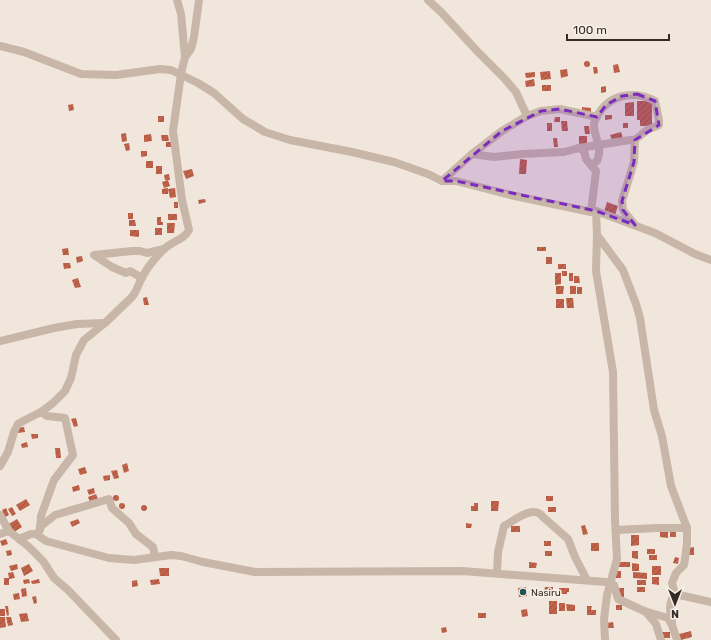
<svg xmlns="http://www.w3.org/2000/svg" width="711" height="640" viewBox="0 0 711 640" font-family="Rubik,sans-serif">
<defs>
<pattern id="building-hatch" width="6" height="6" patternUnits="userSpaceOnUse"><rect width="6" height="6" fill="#c0634a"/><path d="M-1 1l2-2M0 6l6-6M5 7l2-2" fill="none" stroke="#9d523e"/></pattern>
</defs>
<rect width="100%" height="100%" fill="#f1e6dc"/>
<!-- building -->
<g fill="url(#building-hatch)">
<circle cx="587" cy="64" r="3"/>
<polygon points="618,64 620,72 614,73 613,65"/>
<polygon points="593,67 597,67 598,73 594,74"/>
<polygon points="567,69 568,76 561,78 560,70"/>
<polygon points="550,71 551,79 541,80 540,72"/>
<polygon points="535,72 535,77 526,78 525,73"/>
<polygon points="534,79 535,86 526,87 525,81"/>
<rect x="542" y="85" width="9" height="6"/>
<polygon points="606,86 606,92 601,93 601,87"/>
<polygon points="637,101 652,101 652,126 640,126 640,120 637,120"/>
<polygon points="634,102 634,116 625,116 625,103"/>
<polygon points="73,104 74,110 69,111 68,105"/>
<polygon points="582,107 591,108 591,113 582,112"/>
<polygon points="605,115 612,115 612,119 605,120"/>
<rect x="158" y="116" width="6" height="6"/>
<polygon points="555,117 560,117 560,122 554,122"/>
<polygon points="561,121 567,121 568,131 562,131"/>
<rect x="547" y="123" width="5" height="8"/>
<rect x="623" y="123" width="5" height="5"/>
<polygon points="584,126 589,126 590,134 585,134"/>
<polygon points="621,132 623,138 613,142 610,135"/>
<polygon points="126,133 127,141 122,142 121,134"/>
<polygon points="151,134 152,141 144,142 144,135"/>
<polygon points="161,135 168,135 169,141 162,141"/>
<rect x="579" y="136" width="8" height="9"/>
<polygon points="553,138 557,138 558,147 554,147"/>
<rect x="166" y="142" width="5" height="5"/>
<polygon points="129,143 130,150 126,151 124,144"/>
<polygon points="141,151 147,151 147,156 141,157"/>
<polygon points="520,159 527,160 526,174 519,174"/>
<rect x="146" y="161" width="7" height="7"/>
<rect x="156" y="166" width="6" height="8"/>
<polygon points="192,169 194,176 186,179 183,171"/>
<polygon points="169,174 170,180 165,180 164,175"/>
<polygon points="168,180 170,186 164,188 162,182"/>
<polygon points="168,188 168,194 162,194 162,189"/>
<polygon points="175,188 176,197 170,198 168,189"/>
<polygon points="205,199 206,202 199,204 198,200"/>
<rect x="174" y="202" width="4" height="6"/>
<polygon points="607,202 618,206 615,215 604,212"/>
<rect x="128" y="213" width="5" height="6"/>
<rect x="168" y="214" width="9" height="6"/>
<polygon points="157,217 161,217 161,222 163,222 163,225 157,225"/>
<polygon points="129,220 135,220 136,226 129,226"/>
<polygon points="167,223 175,223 174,233 167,233"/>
<rect x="155" y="228" width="7" height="7"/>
<polygon points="130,230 139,230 139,237 130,236"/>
<rect x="537" y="247" width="9" height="4"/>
<polygon points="68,248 69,255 63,255 62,249"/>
<polygon points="82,256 83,261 77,263 76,257"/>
<rect x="546" y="257" width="6" height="7"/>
<polygon points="63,263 70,263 71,268 64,269"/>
<rect x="558" y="264" width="8" height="5"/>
<rect x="562" y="271" width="5" height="5"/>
<polygon points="555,273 561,273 561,284 555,285"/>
<rect x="569" y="273" width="4" height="8"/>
<polygon points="574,276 579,276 580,283 574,283"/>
<polygon points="78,278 81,287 75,288 72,280"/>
<polygon points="556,286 564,286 563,294 556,294"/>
<rect x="570" y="286" width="6" height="8"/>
<rect x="577" y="287" width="5" height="7"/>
<polygon points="147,297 149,305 144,305 143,298"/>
<polygon points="566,298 573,298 574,308 567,308"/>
<rect x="556" y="299" width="8" height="9"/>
<polygon points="76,418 78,426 74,427 71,419"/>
<polygon points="24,427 25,432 18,433 17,428"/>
<polygon points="31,434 38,434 38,438 32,439"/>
<polygon points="27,442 28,447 22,448 21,444"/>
<polygon points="55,448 60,448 61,458 56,458"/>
<polygon points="127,463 129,471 124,473 122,465"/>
<polygon points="85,467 87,473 80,475 78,469"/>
<polygon points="117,470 119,478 114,479 111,471"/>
<polygon points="110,475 110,480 104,481 103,476"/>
<polygon points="79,485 80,490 73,492 72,487"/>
<polygon points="94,488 95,493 89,495 87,490"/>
<polygon points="96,494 98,499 90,502 88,497"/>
<circle cx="116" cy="498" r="3"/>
<rect x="546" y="496" width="7" height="5"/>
<polygon points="26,499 30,505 20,511 16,505"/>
<polygon points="491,501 499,501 498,511 491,511"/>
<polygon points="474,503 478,503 478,511 471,511 471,506 474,506"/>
<circle cx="122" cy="506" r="3"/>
<circle cx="144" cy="508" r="3"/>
<polygon points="12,507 16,514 12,516 8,509"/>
<rect x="548" y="507" width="8" height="5"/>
<polygon points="6,508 9,515 5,517 2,510"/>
<polygon points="17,519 22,527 14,532 9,524"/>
<polygon points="78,519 80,523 72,527 70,522"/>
<polygon points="466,523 472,524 471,528 466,528"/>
<polygon points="585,525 588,534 583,535 581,526"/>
<rect x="511" y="526" width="9" height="6"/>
<polygon points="670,530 676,531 676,537 670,537"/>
<polygon points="660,532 668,532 668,538 660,537"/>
<polygon points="631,535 639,535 639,545 631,546"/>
<polygon points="6,539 8,544 2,546 0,541"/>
<rect x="544" y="541" width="7" height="5"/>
<rect x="591" y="543" width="8" height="8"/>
<polygon points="694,547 694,555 688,555 688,548"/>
<rect x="647" y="549" width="8" height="5"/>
<polygon points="11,550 12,555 7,556 6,551"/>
<rect x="545" y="551" width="7" height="5"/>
<polygon points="632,551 638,551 638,559 632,558"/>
<rect x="649" y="555" width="8" height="5"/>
<polygon points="675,557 679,558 678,564 673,563"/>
<polygon points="529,562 537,563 536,568 529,568"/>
<rect x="618" y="562" width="12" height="5"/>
<polygon points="632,563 639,564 639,571 632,571"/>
<polygon points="17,564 18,569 11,571 9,566"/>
<polygon points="29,564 33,571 24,576 21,568"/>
<rect x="652" y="566" width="9" height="9"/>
<polygon points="159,568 169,568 169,576 160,576"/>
<rect x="616" y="571" width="5" height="7"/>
<polygon points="13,572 15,578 9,579 9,585 4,585 4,578 9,578 8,573"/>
<polygon points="633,572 647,573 647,579 633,578"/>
<polygon points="652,577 659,577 659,585 652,584"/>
<polygon points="29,579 30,583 24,584 23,580"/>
<polygon points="39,579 40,583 32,584 31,581"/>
<polygon points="159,579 160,584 151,585 150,580"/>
<polygon points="137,580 138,586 132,587 132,581"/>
<rect x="637" y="580" width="9" height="5"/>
<polygon points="526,587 527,596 519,597 518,588"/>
<polygon points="545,587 553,587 553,593 544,592"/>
<rect x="637" y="587" width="8" height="5"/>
<polygon points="26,588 27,596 22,597 21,589"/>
<polygon points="559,588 569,588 569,592 567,592 567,594 559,594"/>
<polygon points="619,588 624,588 624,597 618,597"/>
<polygon points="19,593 20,599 14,600 13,594"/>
<polygon points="36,596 37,603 34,604 32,597"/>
<rect x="549" y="601" width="8" height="13"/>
<rect x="559" y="603" width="6" height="8"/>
<polygon points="566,604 575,605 575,611 567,611"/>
<rect x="616" y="605" width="6" height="5"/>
<polygon points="5,606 8,606 9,615 7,616"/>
<polygon points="587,606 592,606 591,610 596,610 596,615 587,615"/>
<rect x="0" y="609" width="5" height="7"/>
<polygon points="527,609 528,616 522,617 521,610"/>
<polygon points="27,613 29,621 21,622 19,614"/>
<rect x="478" y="613" width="8" height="5"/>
<polygon points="0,617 5,617 6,627 0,628"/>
<polygon points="6,617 11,617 13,625 8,626"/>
<polygon points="613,622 614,628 607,628 607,623"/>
<polygon points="446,627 447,632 442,633 441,628"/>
<polygon points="691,631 692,637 681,640 679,634"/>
<rect x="663" y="632" width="7" height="6"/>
</g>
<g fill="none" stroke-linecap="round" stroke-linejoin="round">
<!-- minor -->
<g stroke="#c8b6a8" stroke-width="8">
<polyline points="177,0 181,14 185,57"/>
<polyline points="428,0 441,12 478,52 504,78 516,92 527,116"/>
<polyline points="0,46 24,52 81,74 116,75 160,69 171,70 198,83 214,93 243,119 265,132 290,140 352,152 394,162 428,174 442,181 456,181 510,195 591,212 596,211 655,233 695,254 711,260"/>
<polyline points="579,148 584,151 586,159 596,171 591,212"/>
<polyline points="472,154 502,131 527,116 541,111 560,109 597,117"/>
<path d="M591 165 597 161C603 146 595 140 594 127 593 123 597 116 599 113 611 94 636 90 655 101L659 120V125L647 130 635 140 634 162 622 201 623 210 635 225"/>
<polyline points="442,181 472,154 494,157 522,154 564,152 579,148 630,140 635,140"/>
<polyline points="596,211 597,235 596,271 613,372 615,520 617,559 607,595 604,619 605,640"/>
<path d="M597 235 623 270 636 304 640 318 654 410 662 436 671 486 687 528V543L685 559 684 565 676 573 672 583 675 594C668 603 670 611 672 622"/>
<polyline points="142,278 130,271 126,273 112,267 94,255 132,251 140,251 147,253 164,249"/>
<polyline points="0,341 54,328 77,324 104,323"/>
<path d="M0 466 8 452 14 432 18 424 25 420 41 412 53 403 65 391 71 378 76 355 84 340 105 323 132 297C138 290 139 281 144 274 149 265 157 256 164 249 171 242 185 239 189 230L182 200 173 131 181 74 185 57 191 49 194 37 199 0"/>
<polyline points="0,515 9,531 29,547 43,561 54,578 68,590 116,640"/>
<polyline points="40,527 55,515 109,499 112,508 129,523 136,534 153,547 155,557"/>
<polyline points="616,530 657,528 687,528"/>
<polyline points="0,534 9,531"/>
<polyline points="36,534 40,530 41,516 54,480 73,455 65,418 47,416 41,412"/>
<polyline points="19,539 31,534 36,534 46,541 109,558 134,560 171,555 181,556 203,562 255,572 462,571 606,582 614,585 618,599 644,611 668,618 672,625 677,640"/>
<path d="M497 573 498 552 504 526C515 520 534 504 543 517L568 539 575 557 587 580"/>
<polyline points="675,594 711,602"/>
<polyline points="645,611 656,624 661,640"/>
</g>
</g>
<!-- marked area -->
<path fill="#7b2cbf" fill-opacity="0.2" stroke="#7b2cbf" stroke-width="3" stroke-dasharray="8 5" stroke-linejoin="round" d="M637 94 655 101 659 125 635 140 634 162 622 201 623 210 635 225 596 211 456 181H442L502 131 541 111 560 109 597 117 606 105 622 96Z"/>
<!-- markers -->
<circle fill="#205355" stroke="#f9f0e8" stroke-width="1.5" cx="523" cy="592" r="4"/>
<g text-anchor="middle" stroke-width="3" stroke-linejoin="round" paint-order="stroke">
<!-- poi labels -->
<g font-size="10" fill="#352c28" stroke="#f9f0e8" text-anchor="start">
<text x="531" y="596">Nasiru</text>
</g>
</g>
<!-- north arrow -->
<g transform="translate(675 604) rotate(180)" stroke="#f9f0e8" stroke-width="3" paint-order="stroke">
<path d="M0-3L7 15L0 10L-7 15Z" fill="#352c28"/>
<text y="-6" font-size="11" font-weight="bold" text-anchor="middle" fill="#352c28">N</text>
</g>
<!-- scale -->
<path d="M567 34v6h102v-6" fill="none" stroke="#352c28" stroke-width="2"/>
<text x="573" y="34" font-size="12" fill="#352c28" stroke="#f9f0e8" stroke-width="3" paint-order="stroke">100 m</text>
</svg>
